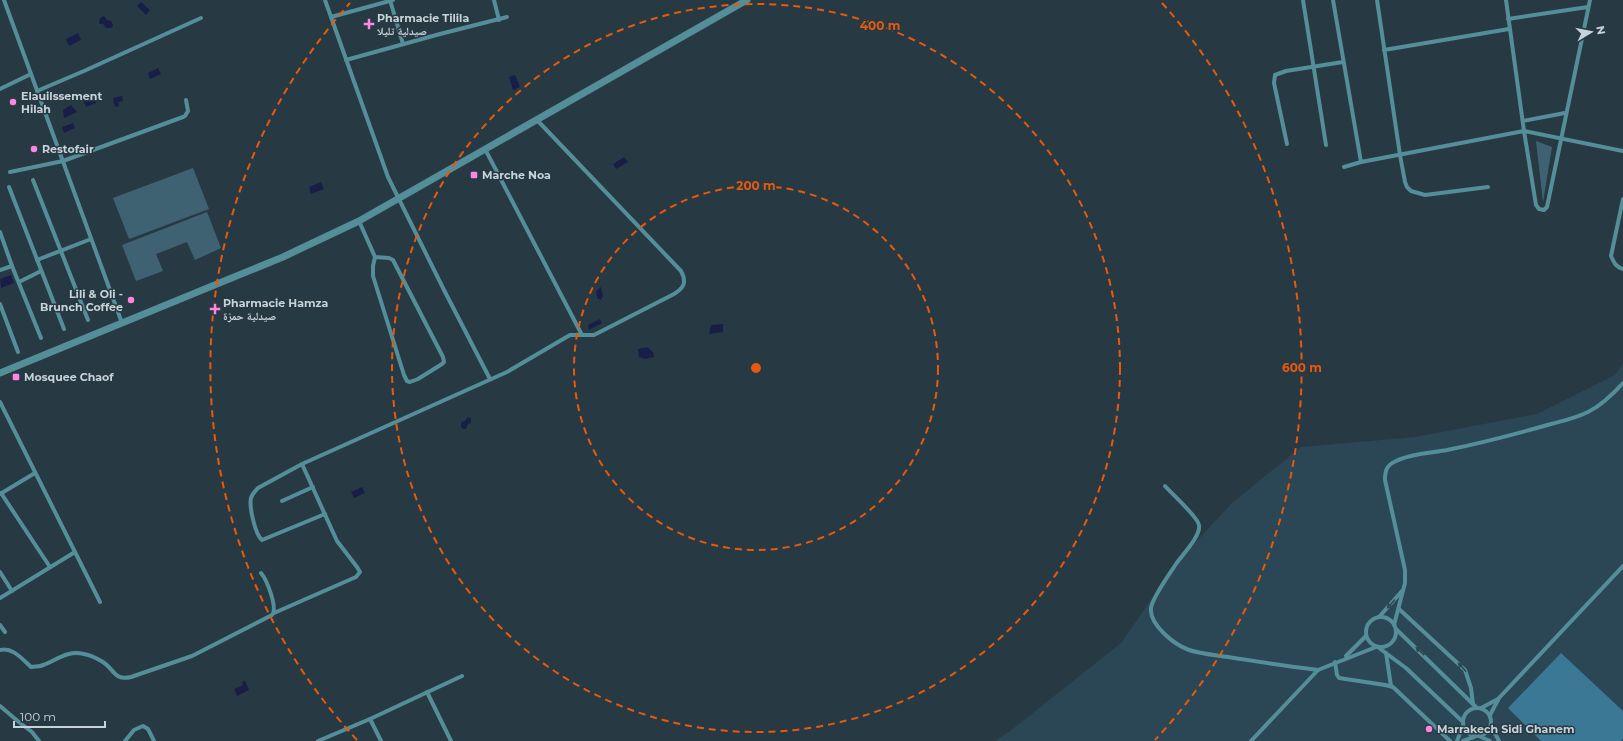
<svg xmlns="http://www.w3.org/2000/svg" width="1623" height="741" viewBox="0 0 1623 741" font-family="Montserrat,'Noto Naskh Arabic',sans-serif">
<rect width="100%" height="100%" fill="#273a44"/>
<!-- built -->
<polygon fill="#2b4654" points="1623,363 1623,741 995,741 1010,731 1121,643 1179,560 1232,503 1301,447 1415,437 1537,414 1615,375"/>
<!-- green -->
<g fill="#3f6273">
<polygon points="1536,141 1552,147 1543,202"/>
<polygon points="193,168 209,209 129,239 113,198"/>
<polygon points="207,212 221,248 195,260 187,242 156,254 163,271 136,281 122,245"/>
</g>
<!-- forest -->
<polygon fill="#3a7895" points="1561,653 1623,711 1623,739 1621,741 1541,741 1508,708"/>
<!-- water -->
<g fill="#191e48">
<polygon points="141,2 150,10 146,15 137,6"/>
<polygon points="104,16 107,20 111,21 113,25 112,28 106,28 103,24 99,24 100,18"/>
<polygon points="78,33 81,40 69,46 66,39"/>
<polygon points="158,68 161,74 150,79 148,73"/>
<polygon points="515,75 520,87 513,90 509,77"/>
<polygon points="92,96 96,96 97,99 96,103 86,107 83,100"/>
<polygon points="122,96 123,101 118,102 119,106 115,107 113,98"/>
<polygon points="71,105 77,112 64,118 63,110"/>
<polygon points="73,123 75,128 64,133 62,127"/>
<polygon points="624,157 628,162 616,169 613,164"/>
<polygon points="321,182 324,189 311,194 309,187"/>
<polygon points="11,275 14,283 1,288 0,279"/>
<polygon points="601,287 603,296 601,300 597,298 596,291"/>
<polygon points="600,319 602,323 589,330 588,325"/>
<polygon points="723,324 723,332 709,334 711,325"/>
<polygon points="647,347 653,352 654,357 645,359 639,357 638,349"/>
<polygon points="468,417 471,418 471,423 468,424 466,429 463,429 461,427 461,422 465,421"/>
<polygon points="362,487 365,493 354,498 351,492"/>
<polygon points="245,681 249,690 237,696 234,689 243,685 242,682"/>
</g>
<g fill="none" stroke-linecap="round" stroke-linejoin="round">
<!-- minor -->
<g stroke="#548e98" stroke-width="4">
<polyline points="4,0 122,323"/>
<polyline points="325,0 388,177 444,290 490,379"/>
<polyline points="390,0 403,44"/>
<polyline points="494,0 499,20"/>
<polyline points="1303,0 1326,145"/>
<polyline points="1333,0 1361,162"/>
<polyline points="1377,0 1400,155 1405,182 1407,187 1411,191 1425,195 1488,187"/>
<polyline points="1506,0 1524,131 1536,205 1539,209 1544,210 1547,207 1590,0"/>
<polyline points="331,17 393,0"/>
<polyline points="1508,19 1588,7"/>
<polyline points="1384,50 1509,29"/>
<polyline points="346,60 440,34 507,17"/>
<polyline points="0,89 31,74"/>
<polyline points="37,91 84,71 201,18"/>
<polyline points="1523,121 1565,113"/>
<polyline points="1287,144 1274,83 1275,75 1286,71 1343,62"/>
<polyline points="485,149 582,335"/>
<polyline points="1344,167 1361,162 1524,131 1623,151"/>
<polyline points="10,172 63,161 183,117 185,116 188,111 186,100"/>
<polyline points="33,180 88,320"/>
<polyline points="9,187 64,329"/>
<path d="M1623 199 1611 256C1614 263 1616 267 1623 269"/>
<polyline points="359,221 375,257 373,266 373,276 404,375 407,381 410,382 418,379 442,364 444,362 443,357 393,260 389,258 375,257"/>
<polyline points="0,232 12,266 41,338"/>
<polyline points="37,260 91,239"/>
<polyline points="0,270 12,266"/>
<polyline points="19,282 41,271"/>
<polyline points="0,304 18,352"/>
<polyline points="0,402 100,602"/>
<path d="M1165 486C1172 494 1198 517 1199 525 1201 536 1182 555 1176 564 1170 573 1152 598 1151 608 1149 625 1175 645 1189 650 1201 654 1216 655 1228 657 1258 662 1288 666 1318 670"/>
<polyline points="1,493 50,567"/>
<polyline points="0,494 35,473"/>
<polyline points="282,501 313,487"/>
<path d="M325 514 262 540C255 534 249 507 251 498 252 494 255 491 258 488L302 464 507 372 570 335H594L674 294C684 288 687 282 681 271L537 120"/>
<polyline points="0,572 12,591"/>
<polyline points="0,598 75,552"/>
<polyline points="1399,609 1465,670 1471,688 1473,704"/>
<polyline points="274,613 356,577 360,572 357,567 337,541 302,464"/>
<circle cx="1381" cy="632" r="15"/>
<polyline points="1379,617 1402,591"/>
<polyline points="0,625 5,632"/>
<path d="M1394 625 1405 583V570L1385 480C1385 472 1386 466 1394 462 1409 454 1430 453 1447 450 1482 443 1516 434 1551 424 1563 421 1576 418 1588 412 1602 405 1613 394 1623 383"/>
<polyline points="1396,629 1477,708"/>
<polyline points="1379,648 1406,668 1463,722"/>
<path d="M0 650C13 647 22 659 31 667 35 666 40 667 43 665 57 660 67 650 84 654 90 655 98 659 103 662 115 670 114 681 131 677L192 656 272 615C278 608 267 580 261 573"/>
<polyline points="1386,653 1391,686"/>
<polyline points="1346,656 1366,636"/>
<polyline points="1335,662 1337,675 1339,678 1385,685 1393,687 1450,741"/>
<polyline points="427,692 451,741"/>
<polyline points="0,706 20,723 32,732 39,741"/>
<circle cx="1477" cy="722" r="14"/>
<polyline points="1481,708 1498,699"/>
<polyline points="1490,715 1499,698 1623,566"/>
<polyline points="370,719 381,741"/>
<polyline points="1491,726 1499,741"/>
<polyline points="1481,737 1490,741"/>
<polyline points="125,741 134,730 143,726 148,729 154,741"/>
<polyline points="318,741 370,719 462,676"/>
<polyline points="1251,741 1318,670 1376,647"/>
<polyline points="1457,741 1463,726"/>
<polyline points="1463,741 1474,737"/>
</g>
<!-- tertiary -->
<polyline stroke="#548e98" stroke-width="7" points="0,373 283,257 359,221 747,0"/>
</g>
<!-- one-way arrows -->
<defs><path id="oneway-solid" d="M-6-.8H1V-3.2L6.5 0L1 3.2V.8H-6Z"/></defs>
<g fill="#2e4751">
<use href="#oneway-solid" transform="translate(1391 604) rotate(132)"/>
<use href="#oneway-solid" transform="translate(1420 651) rotate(-136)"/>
<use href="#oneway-solid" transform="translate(1462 667) rotate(-132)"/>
</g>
<!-- distance rings -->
<g fill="none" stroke="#e8590c" stroke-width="2" stroke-dasharray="7 5">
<circle cx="756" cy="368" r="182"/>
<circle cx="756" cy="368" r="364"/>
<path d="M357 740A546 546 0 0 1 350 3M1162 3A546 546 0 0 1 1155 740"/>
</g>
<!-- markers -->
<g fill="#fe85e0" stroke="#273a44" stroke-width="1.5">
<path d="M367 18h4v4h4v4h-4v4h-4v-4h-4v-4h4z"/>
<circle cx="13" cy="102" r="4"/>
<circle cx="34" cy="149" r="4"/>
<rect x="470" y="171" width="8" height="8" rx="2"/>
<circle cx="131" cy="300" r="4"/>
<path d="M213 303h4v4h4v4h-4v4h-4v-4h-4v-4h4z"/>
<rect x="12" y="373" width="8" height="8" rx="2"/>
<circle cx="1429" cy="729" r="4"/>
</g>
<g text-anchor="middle" stroke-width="3" stroke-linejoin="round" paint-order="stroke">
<!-- poi labels -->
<g font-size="11" font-weight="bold" fill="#c8d3d9" stroke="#273a44" text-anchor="start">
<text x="377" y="22">Pharmacie Tilila<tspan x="377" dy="13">صيدلية تليلا</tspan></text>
<text x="21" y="100">Elauilssement<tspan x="21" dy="13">Hilah</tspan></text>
<text x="42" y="153">Restofair</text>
<text x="482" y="179">Marche Noa</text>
<text x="123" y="298" text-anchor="end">Lili &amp; Oli -<tspan x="123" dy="13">Brunch Coffee</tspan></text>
<text x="223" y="307">Pharmacie Hamza<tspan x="223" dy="13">صيدلية حمزة</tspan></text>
<text x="24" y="381">Mosquee Chaof</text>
<text x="1437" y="733">Marrakech Sidi Ghanem</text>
</g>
</g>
<circle cx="756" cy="368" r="6" fill="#e8590c" stroke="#273a44" stroke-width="2"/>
<g font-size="12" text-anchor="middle" font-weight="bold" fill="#e8590c" stroke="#273a44" stroke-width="3" stroke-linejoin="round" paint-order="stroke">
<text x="880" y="30">400 m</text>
<text x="756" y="190">200 m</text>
<text x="1302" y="372">600 m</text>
</g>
<!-- north arrow -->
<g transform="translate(1591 32) rotate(80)" stroke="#273a44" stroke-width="3" paint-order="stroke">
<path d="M0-3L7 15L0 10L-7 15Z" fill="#c8d3d9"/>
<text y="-6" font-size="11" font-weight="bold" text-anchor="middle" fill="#c8d3d9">N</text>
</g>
<!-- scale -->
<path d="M14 721v6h91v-6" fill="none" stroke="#c8d3d9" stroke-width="2"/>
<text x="20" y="721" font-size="12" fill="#c8d3d9" stroke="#273a44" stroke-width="3" paint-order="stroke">100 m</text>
</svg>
